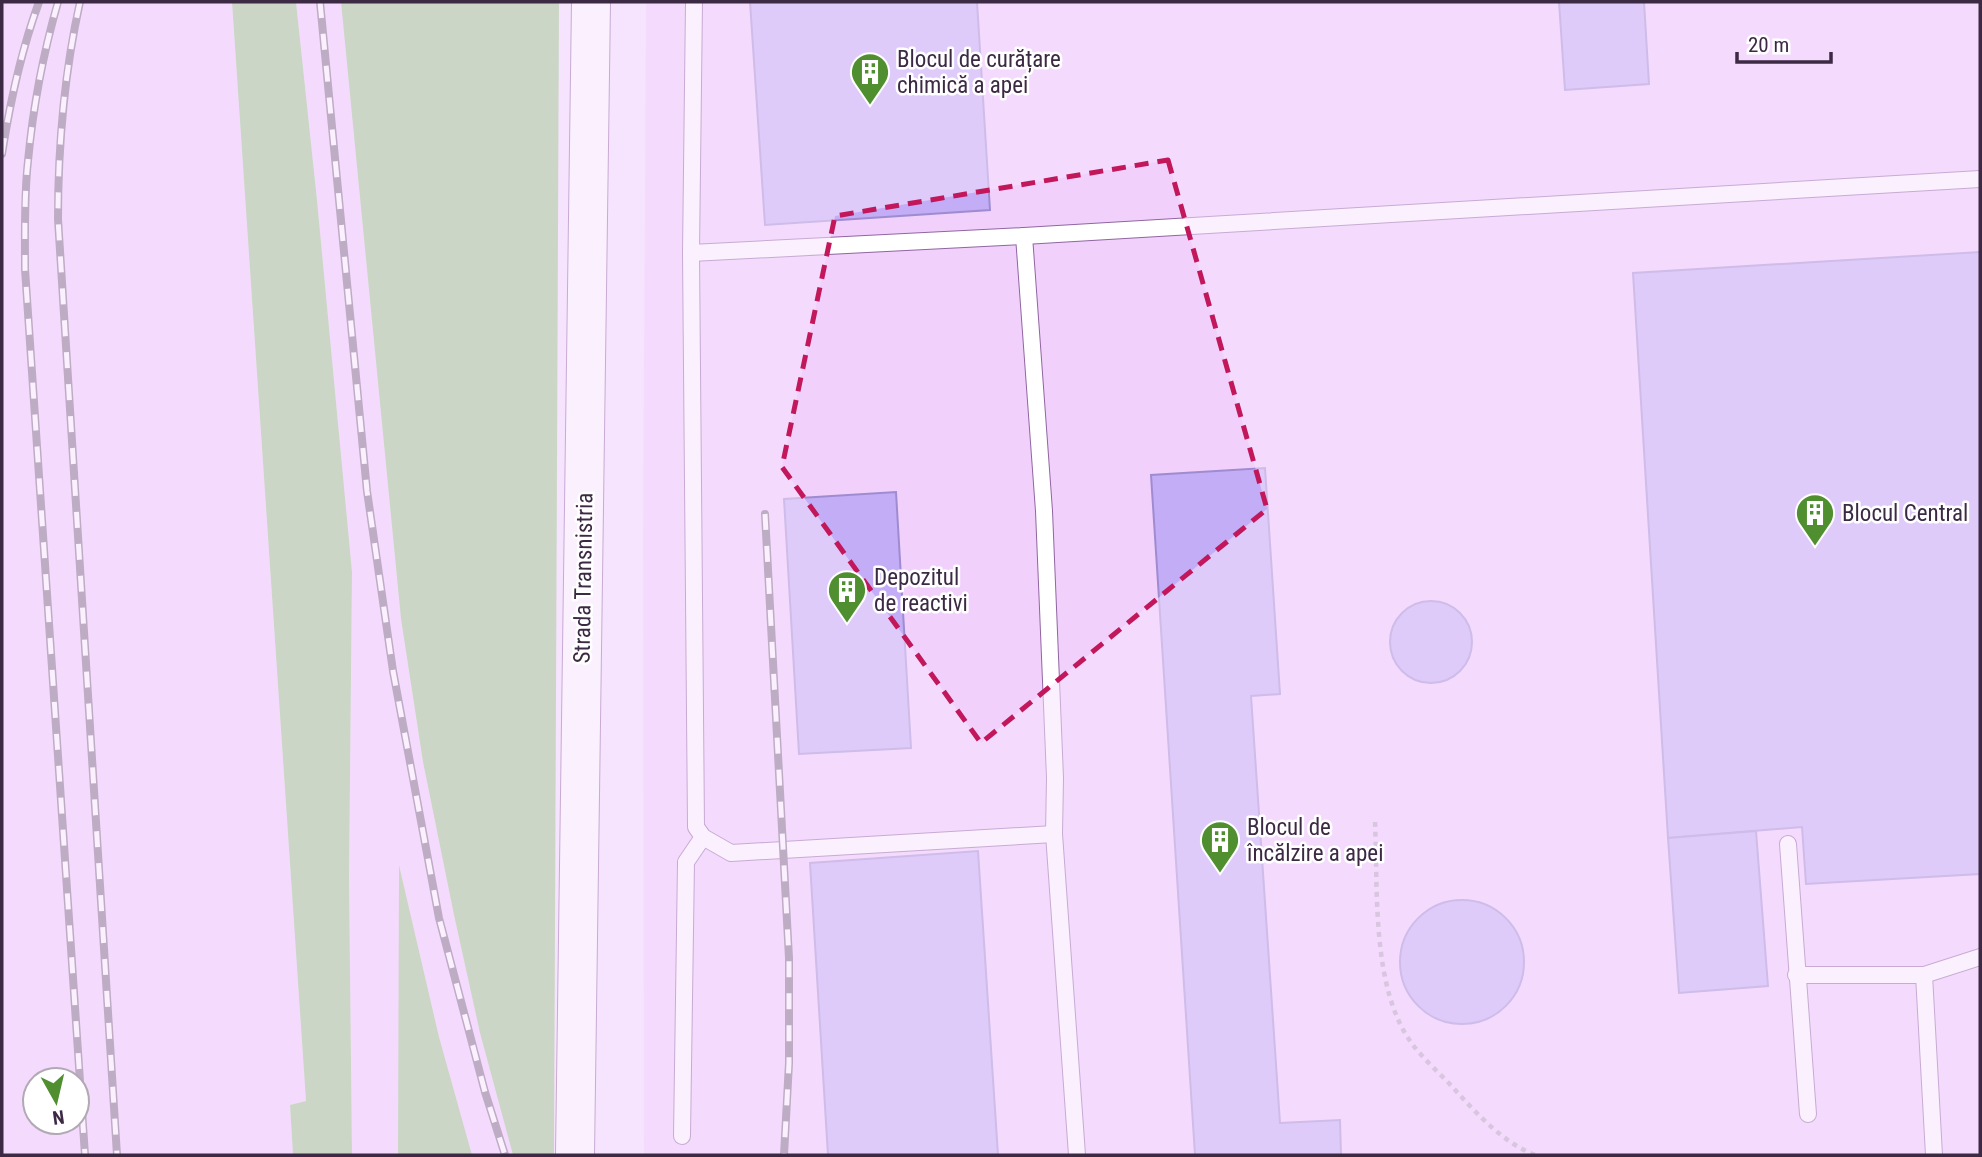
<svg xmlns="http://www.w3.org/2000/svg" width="1982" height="1157" viewBox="0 0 1982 1157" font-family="'Roboto Condensed',sans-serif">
<rect width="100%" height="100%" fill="#f6e3fd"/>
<!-- built -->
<g fill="#f1d1fc" fill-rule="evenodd">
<path d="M2 2H232L306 1101 290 1105 293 1155H2ZM35 1080H77V1122H35Z"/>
<polygon points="296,2 341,2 401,619 423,762 454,915 480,1033 513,1155 472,1155 439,1037 400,869 398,1155 352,1155 349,878 352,572 317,200"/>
<polygon points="646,2 1980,2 1980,1155 644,1155 643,539"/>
</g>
<!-- forest -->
<g fill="#97c684">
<polygon points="232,2 296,2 317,200 352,572 349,878 352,1155 293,1155 290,1105 306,1101"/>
<polygon points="341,2 559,2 554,1155 513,1155 480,1033 454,915 423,762 401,619"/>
<polygon points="399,865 439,1037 472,1155 398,1155"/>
</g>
<!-- building -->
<g fill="#c2adf6" stroke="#9f8cd0" stroke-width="2">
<polygon points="750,2 977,2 990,210 765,225"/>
<polygon points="1559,2 1644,2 1649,84 1565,90"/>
<polygon points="1980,252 1980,874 1806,884 1802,827 1668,838 1633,273"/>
<polygon points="1265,468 1280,694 1251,696 1280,1123 1340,1120 1341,1155 1195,1155 1151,475"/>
<polygon points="896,492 911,748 799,754 784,499"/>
<circle cx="1431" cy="642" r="41"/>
<polygon points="1756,831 1768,986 1679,993 1668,838"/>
<polygon points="978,851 998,1155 828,1155 810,863"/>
<circle cx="1462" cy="962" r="62"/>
</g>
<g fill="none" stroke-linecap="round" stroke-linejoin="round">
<!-- service casing -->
<g stroke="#9165a1" stroke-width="18">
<g id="service">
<polyline points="694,2 691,253 696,827 703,837 731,853 1054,834"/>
<polyline points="1024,236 1044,511 1055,778 1054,834 1077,1155"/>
<polyline points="691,253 1024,236 1980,179"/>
<polyline points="1788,844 1808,1114"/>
<polyline points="1796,975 1924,975 1980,957"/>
<polyline points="1924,975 1934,1155"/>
<polyline points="682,1136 686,862 703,837"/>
</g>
</g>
<!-- tertiary casing -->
<g stroke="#9165a1" stroke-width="40">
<polyline id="tertiary" points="575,1155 591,2"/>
</g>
<!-- path -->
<path stroke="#b3a0ba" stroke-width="4.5" stroke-dasharray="5 5" stroke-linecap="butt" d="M1375 822C1378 890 1371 990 1413 1045 1426 1062 1443 1076 1457 1092 1479 1116 1504 1143 1535 1155"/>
<!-- service -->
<use href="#service" stroke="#fff" stroke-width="16"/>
<!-- tertiary -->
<use href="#tertiary" stroke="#fff" stroke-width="38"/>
<!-- rail casing -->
<g stroke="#7b6882" stroke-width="8">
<g id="rail">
<path d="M58 2C43 54 33 107 28 161 24 196 25 233 25 269L85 1155"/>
<path d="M80 2C64 74 58 145 58 219L117 1155"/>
<polyline points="320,2 367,491 393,671 439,918 485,1092 505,1155"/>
<path d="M2 154C10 102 21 51 39 2"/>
<polyline points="765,514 789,958 789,1063 784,1155"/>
</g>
</g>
<!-- rail -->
<use href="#rail" stroke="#fff" stroke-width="5" stroke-dasharray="16" stroke-linecap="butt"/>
</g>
<!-- marked area -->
<path d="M0 0H1982V1157H0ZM1168 160 1267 509 981 743 782 467 835 216Z" fill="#f6e3fd" fill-opacity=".55" fill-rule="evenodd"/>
<path fill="none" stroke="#c2185b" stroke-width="5" stroke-dasharray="14 9" stroke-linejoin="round" d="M1168 160 1267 509 981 743 782 467 835 216Z"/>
<!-- icons -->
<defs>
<g id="building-pin" transform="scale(2.0125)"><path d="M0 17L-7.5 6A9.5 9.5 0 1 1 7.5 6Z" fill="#508f30" stroke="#fff"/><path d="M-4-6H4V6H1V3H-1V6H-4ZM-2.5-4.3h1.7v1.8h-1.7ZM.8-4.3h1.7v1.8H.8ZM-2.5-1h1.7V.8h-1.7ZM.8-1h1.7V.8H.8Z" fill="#fff"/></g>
</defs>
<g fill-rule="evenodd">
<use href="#building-pin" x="870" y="72"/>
<use href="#building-pin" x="1815" y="513"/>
<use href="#building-pin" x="847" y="590"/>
<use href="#building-pin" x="1220" y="840"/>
</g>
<g text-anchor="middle" stroke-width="5" stroke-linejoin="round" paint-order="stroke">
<!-- poi labels -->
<g font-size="23" fill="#3c2943" stroke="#fff" text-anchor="start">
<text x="897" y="67">Blocul de curățare<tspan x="897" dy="26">chimică a apei</tspan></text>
<text x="1842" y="521">Blocul Central</text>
<text x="874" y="585">Depozitul<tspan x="874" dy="26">de reaсtivi</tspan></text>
<text x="1247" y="835">Blocul de<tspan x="1247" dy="26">încălzire a apei</tspan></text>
</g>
<!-- street labels -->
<g font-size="23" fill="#3c2943" stroke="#fff">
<text transform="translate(583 578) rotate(-89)" y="8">Strada Transnistria</text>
</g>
</g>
<!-- border -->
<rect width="1982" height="1157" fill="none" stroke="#3c2943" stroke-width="7"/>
<!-- north arrow -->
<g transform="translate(56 1101) rotate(172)"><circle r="33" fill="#ffffff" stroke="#b1a9b4" stroke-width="2"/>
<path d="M0-5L12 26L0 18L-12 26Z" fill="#508f30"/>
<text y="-10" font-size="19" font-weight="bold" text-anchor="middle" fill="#3c2943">N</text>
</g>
<!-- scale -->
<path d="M1737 52v10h94v-10" fill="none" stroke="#3c2943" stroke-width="3.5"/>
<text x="1748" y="52" font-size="21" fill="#3c2943" stroke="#ffffff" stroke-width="5" paint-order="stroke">20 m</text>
</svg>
